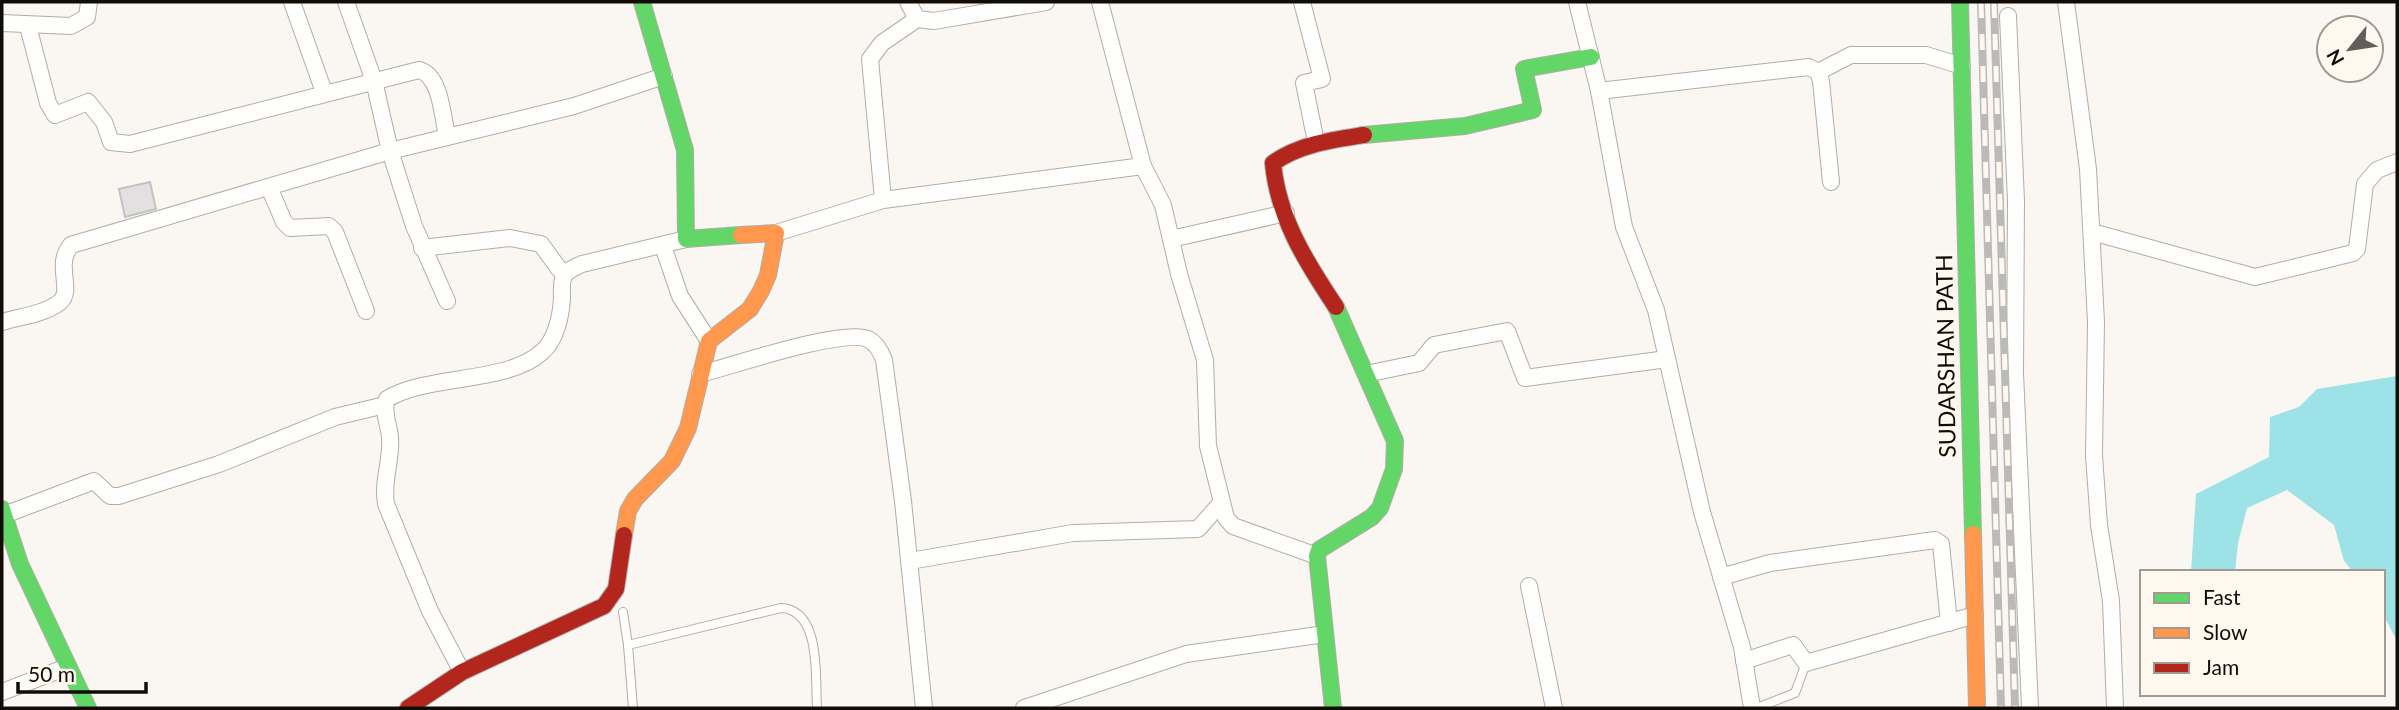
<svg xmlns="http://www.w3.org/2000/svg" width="2399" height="710" viewBox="0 0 2399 710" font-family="Lato,sans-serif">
<rect width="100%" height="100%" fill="#faf7f2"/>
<!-- water -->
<polygon fill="#9de2e6" points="2397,376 2397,641 2383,614 2383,572 2353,572 2344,561 2334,525 2287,490 2247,508 2238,543 2235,572 2191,572 2196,494 2269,457 2270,417 2299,407 2317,389"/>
<!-- building -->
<polygon fill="#e3e0e2" stroke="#c4c1c3" stroke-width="2" points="150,182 156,209 125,217 119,189"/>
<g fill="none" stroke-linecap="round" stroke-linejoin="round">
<!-- lane casing -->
<g stroke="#b1ada7" stroke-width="10">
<g id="lane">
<polyline points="623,612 628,645"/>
<path d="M633 708 628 645 781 608C822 610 815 679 817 708"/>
<polyline points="1757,708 1795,693 1806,663"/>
</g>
</g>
<!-- street casing -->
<g stroke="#b1ada7" stroke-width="18">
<g id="street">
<polyline points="292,2 324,92"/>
<polyline points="346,2 374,81 390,151 414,226 447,301"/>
<polyline points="908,2 917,19 934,21 1046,2"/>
<polyline points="1302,2 1322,79 1304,83 1316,142"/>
<polyline points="1577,2 1599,91 1624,227 1656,310 1702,512 1742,647 1752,708"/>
<polyline points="2066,2 2088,169 2096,322 2094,456 2099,525 2111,601 2115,708"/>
<polyline points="2008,16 2016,201 2015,373 2030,708"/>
<polyline points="2,23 71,26 87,17 89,2"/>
<path d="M28 26 48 103 55 115 88 102 104 122 111 142 130 144 419 70C441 76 442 115 447 135"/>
<polyline points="1818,72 1851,55 1926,55 1962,66"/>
<polyline points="1599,91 1809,67 1818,72 1821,81 1831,182"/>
<polyline points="1143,166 1163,205 1179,274 1205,360 1208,446 1226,518 1233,526 1317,556"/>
<polyline points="269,187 284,222 290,228 329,226 335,232 366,311"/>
<polyline points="883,200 870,59 882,43 917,19"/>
<polyline points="2092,232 2255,277 2353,253 2357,249 2365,184 2377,170 2397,162"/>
<polyline points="776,233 883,200 1143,166 1100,2"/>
<polyline points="1171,239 1286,213"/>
<polyline points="663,246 680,296 709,341"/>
<polyline points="422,248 510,238 541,244 559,269"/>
<path d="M2 322C19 317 45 314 60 302 74 290 54 265 71 245L390 151 574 106 664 76"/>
<path d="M700 374C732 366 843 328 868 339 876 343 881 352 884 360L903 501 924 708"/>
<polyline points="1366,374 1419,363 1434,345 1507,331 1525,378 1667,359"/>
<polyline points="4,515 94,481 110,496 119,496 219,464 335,417 385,405"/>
<polyline points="910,561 1073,533 1198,529 1221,503"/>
<polyline points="1721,577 1770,563 1935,540 1941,544 1949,623"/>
<polyline points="1529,586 1554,708"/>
<polyline points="1744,661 1793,645 1806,663 1975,615"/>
<path d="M462 672 430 611 386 504C382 481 392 460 390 437 389 425 382 411 387 399 427 374 507 384 542 352 556 340 561 316 562 298 562 291 561 282 564 276 567 270 576 267 582 264L686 239"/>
<polyline points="2,692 67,667"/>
<polyline points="1024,708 1186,654 1325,634"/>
</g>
</g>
<!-- fast casing -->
<g stroke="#b1ada7" stroke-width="18">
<g id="fast">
<polyline points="642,2 685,150 686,239 741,235"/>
<polyline points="1960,2 1973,534"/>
<polyline points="1364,135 1465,126 1533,110 1524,69 1591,57"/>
<polyline points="2,509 20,564 88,708"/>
<polyline points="1333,708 1317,556 1319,550 1372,517 1380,508 1394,469 1395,441 1336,307"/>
</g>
</g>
<!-- slow casing -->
<g stroke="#b1ada7" stroke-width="18">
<g id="slow">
<polyline points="1973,534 1977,708"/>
<polyline points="624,535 628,511 635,499 672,461 688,428 709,341 750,309 761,291 768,275 776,233 741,235"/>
</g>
</g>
<!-- jam casing -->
<g stroke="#b1ada7" stroke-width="18">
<g id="jam">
<path d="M1336 307C1306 262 1278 218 1273 163 1300 144 1332 140 1364 135"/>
<polyline points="408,708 462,672 604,606 616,589 624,535"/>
</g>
</g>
<!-- lane -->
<use href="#lane" stroke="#fefefd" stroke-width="8"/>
<!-- street -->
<use href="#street" stroke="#fefefd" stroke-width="16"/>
<!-- fast -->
<use href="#fast" stroke="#63d668" stroke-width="16"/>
<!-- slow -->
<use href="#slow" stroke="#ff974d" stroke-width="16"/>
<!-- jam -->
<use href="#jam" stroke="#b3261e" stroke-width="16"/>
<!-- rail casing -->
<g stroke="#bbbab8" stroke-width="8">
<g id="rail">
<polyline points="1981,2 2001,708"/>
<polyline points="1994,2 2015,708"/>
</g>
</g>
<!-- rail -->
<use href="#rail" stroke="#fef8ef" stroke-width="5" stroke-dasharray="16" stroke-linecap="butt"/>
</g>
<g text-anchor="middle" stroke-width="7" stroke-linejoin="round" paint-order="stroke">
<!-- street labels -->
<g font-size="23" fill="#110c06" stroke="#fef8ef">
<text transform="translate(1946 356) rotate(-91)" y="8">SUDARSHAN PATH</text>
</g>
</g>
<!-- border -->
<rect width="2399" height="710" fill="none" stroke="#110c06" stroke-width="7"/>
<!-- legend -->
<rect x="2140" y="570" width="245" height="126" fill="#fef8ef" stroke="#9f9a92" stroke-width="2"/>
<rect x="2154" y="593" width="35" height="10" fill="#63d668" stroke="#9f9a92" stroke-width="2"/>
<text x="2203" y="605" font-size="21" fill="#110c06">Fast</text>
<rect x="2154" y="628" width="35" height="10" fill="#ff974d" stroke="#9f9a92" stroke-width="2"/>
<text x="2203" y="640" font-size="21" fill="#110c06">Slow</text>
<rect x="2154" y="663" width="35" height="10" fill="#b3261e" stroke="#9f9a92" stroke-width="2"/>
<text x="2203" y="675" font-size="21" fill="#110c06">Jam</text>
<!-- north arrow -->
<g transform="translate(2350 49) rotate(240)"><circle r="33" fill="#fef8ef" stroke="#9f9a92" stroke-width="2"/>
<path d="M0-5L12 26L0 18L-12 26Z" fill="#635e59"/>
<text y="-10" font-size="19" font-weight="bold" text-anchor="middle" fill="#110c06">N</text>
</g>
<!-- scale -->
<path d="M18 682v10h128v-10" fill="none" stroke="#110c06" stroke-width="3.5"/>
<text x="28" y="682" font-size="21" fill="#110c06" stroke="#fef8ef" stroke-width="5" paint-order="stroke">50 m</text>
</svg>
